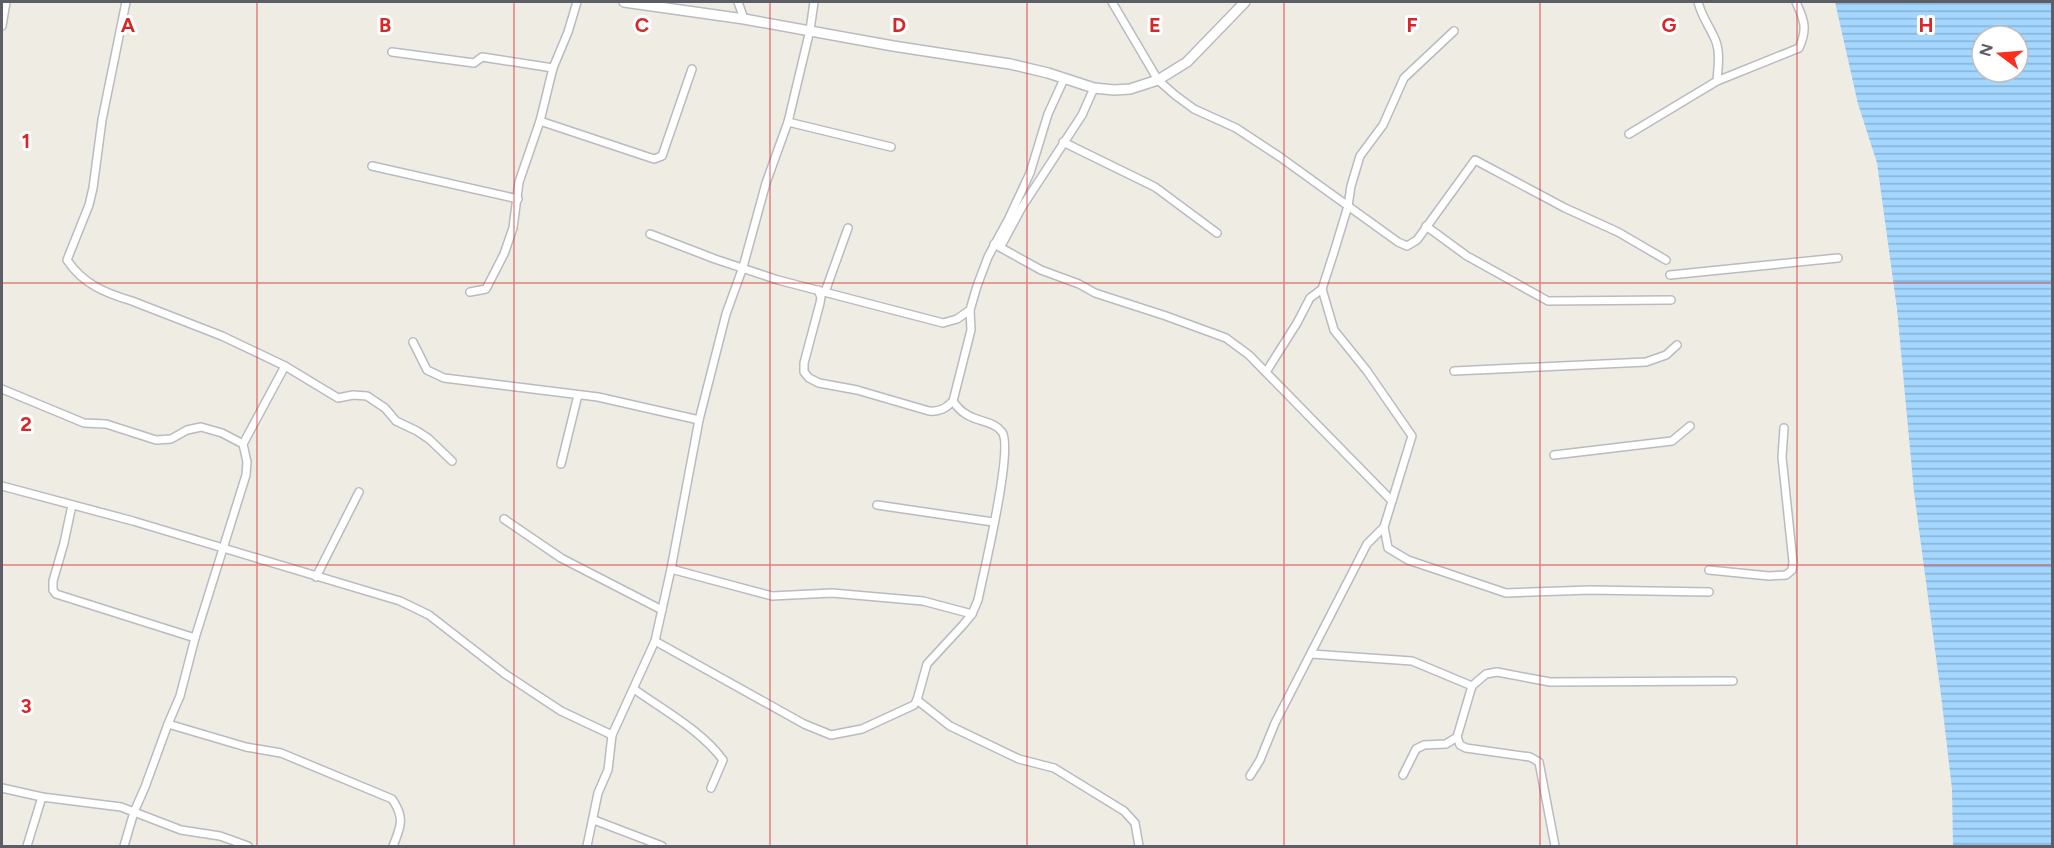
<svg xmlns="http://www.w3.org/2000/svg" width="2054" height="848" viewBox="0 0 2054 848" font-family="Figtree,sans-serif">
<defs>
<pattern id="water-rules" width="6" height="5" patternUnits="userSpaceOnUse" patternTransform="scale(1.5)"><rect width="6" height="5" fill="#a3d7ff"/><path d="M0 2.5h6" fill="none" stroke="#88b2d2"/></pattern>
</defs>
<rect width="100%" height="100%" fill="#efece3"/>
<!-- water -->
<path fill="url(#water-rules)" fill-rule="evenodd" d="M1835 2H2052V846H1953L1952 789 1941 695 1914 492 1897 309 1877 163 1858 104ZM1982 36H2018V72H1982Z"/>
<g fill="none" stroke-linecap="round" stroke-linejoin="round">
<!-- minor casing -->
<g stroke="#b8bbc0" stroke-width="10">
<g id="minor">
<path d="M126 2 102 120 93 188 89 205 67 260C83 284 105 293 132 301L222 336 285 366 338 398 353 395 367 396 385 408 396 421 417 431 429 439 452 461"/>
<polyline points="738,2 744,19"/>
<polyline points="1112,2 1158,80 1175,95 1194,109 1236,128 1280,157 1398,242 1407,246 1417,240 1475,160 1565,208 1618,232 1666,260"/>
<path d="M1698 2C1702 17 1708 24 1714 37 1721 50 1718 67 1717 81"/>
<polyline points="2,26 6,2"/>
<polyline points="392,52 474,63 482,57 553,68"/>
<polyline points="540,121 654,159 662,156 692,69"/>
<polyline points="788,122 891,147"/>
<path d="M1629 134 1717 81 1799 48C1808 28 1804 20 1796 2"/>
<polyline points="1063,142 1155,187 1217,233"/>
<polyline points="372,166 518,199"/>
<polyline points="1426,226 1467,256 1548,301 1671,300"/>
<polyline points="650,234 715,259 778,280 943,323 957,319 970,310"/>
<polyline points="994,244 1041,270 1079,284 1095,293 1166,316 1226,338 1249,355 1392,501 1384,527 1367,544 1275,723 1260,760 1250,776"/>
<polyline points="1001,246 1022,207 1082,115 1094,88"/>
<polyline points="1670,275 1838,258"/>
<polyline points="1322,289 1334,330 1367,371 1412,436 1392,501"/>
<path d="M818 290 821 297 820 303 804 363V372L809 378 819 383 857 390 929 411C940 412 946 408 953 401"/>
<polyline points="470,292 486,289 504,254 513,228 519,182 540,121 553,68 568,32 577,2"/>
<polyline points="825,292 848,228"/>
<polyline points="413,342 427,370 444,378 598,397 699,420"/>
<polyline points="1454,371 1646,362 1666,355 1677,345"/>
<polyline points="1266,372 1297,323 1310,298 1322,289 1334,252 1348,206 1351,186 1360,156 1383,125 1404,78 1454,31"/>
<polyline points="2,389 84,423 106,424 156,440 171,439 187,430 201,427 222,433 243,444"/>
<polyline points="1554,455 1672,441 1690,426"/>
<polyline points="561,464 578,395"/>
<polyline points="2,486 133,521 400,601 429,615 505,674 561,711 612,735"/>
<polyline points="72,505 64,543 53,581 53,590 56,594 195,638"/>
<polyline points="877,505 993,522"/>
<polyline points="504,519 561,558 662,610"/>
<polyline points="1384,527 1388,548 1408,560 1506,593 1590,590 1709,592"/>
<polyline points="671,569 772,596 832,593 923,601 972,614"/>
<polyline points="1709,570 1769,576 1786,575 1792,570 1793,562 1782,457 1784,428"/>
<polyline points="316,577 359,492"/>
<path d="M655 641 804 724 831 735 862 729 914 705 917 700 927 664 963 625 972 614 978 600C983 575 1014 448 1002 432 991 417 968 425 953 401L971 330 970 310 977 286 988 257 1008 220 1030 173 1048 114 1064 79"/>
<polyline points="1312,654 1412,661 1472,686"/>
<path d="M634 689C663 710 701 730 723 760L711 788"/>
<polyline points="917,700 950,726 1019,759 1054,768 1124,811 1135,823 1139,846"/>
<path d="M168 724 246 747 281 753 392 799C405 817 401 827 393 846"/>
<polyline points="1403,775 1416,749 1424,745 1446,744 1457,737"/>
<polyline points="2,788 42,797 121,807 181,830 220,836 248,846"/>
<polyline points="594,820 662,846"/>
<polyline points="27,846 42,797"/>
<polyline points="124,846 134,812 145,787 168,724 180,696 195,638 246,475 247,462 243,444 285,366"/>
<polyline points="587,846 598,793 608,770 612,735 655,641 671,569 699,420 726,314 743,267 766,183 788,122 810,30 814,2"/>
<polyline points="1555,846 1539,762 1530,757 1466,748 1460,745 1457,737 1472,686 1486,674 1497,672 1550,682 1733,681"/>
</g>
</g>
<!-- tertiary casing -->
<g stroke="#b8bbc0" stroke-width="12">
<polyline id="tertiary" points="624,2 744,19 893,46 1010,64 1048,73 1094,88 1114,90 1130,89 1158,80 1187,62 1245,2"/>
</g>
<!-- minor -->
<use href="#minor" stroke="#fff" stroke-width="7"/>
<!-- tertiary -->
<use href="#tertiary" stroke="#fff" stroke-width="9"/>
</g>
<!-- grid -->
<path fill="none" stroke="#d62828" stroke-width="1.5" stroke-opacity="0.55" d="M257 2V846M514 2V846M770 2V846M1027 2V846M1284 2V846M1540 2V846M1797 2V846M2 283H2052M2 565H2052"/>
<g font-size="20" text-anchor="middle" font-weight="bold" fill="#d62828" stroke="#fff" stroke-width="6" stroke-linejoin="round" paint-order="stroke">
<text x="128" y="32">A</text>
<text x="385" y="32">B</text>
<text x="642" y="32">C</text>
<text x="899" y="32">D</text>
<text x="1155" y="32">E</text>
<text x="1412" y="32">F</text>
<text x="1669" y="32">G</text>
<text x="1926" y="32">H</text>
<text x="26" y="148">1</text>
<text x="26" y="431">2</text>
<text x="26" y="713">3</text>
</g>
<!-- border -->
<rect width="2054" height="848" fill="none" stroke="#5b5f65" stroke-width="6"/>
<!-- north arrow -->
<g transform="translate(2000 54) rotate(286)"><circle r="28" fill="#ffffff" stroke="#bdbfc1" stroke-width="1.5"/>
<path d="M0-4.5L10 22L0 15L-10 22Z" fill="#fb2f1d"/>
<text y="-9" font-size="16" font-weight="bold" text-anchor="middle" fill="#5b5f65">N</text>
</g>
</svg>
